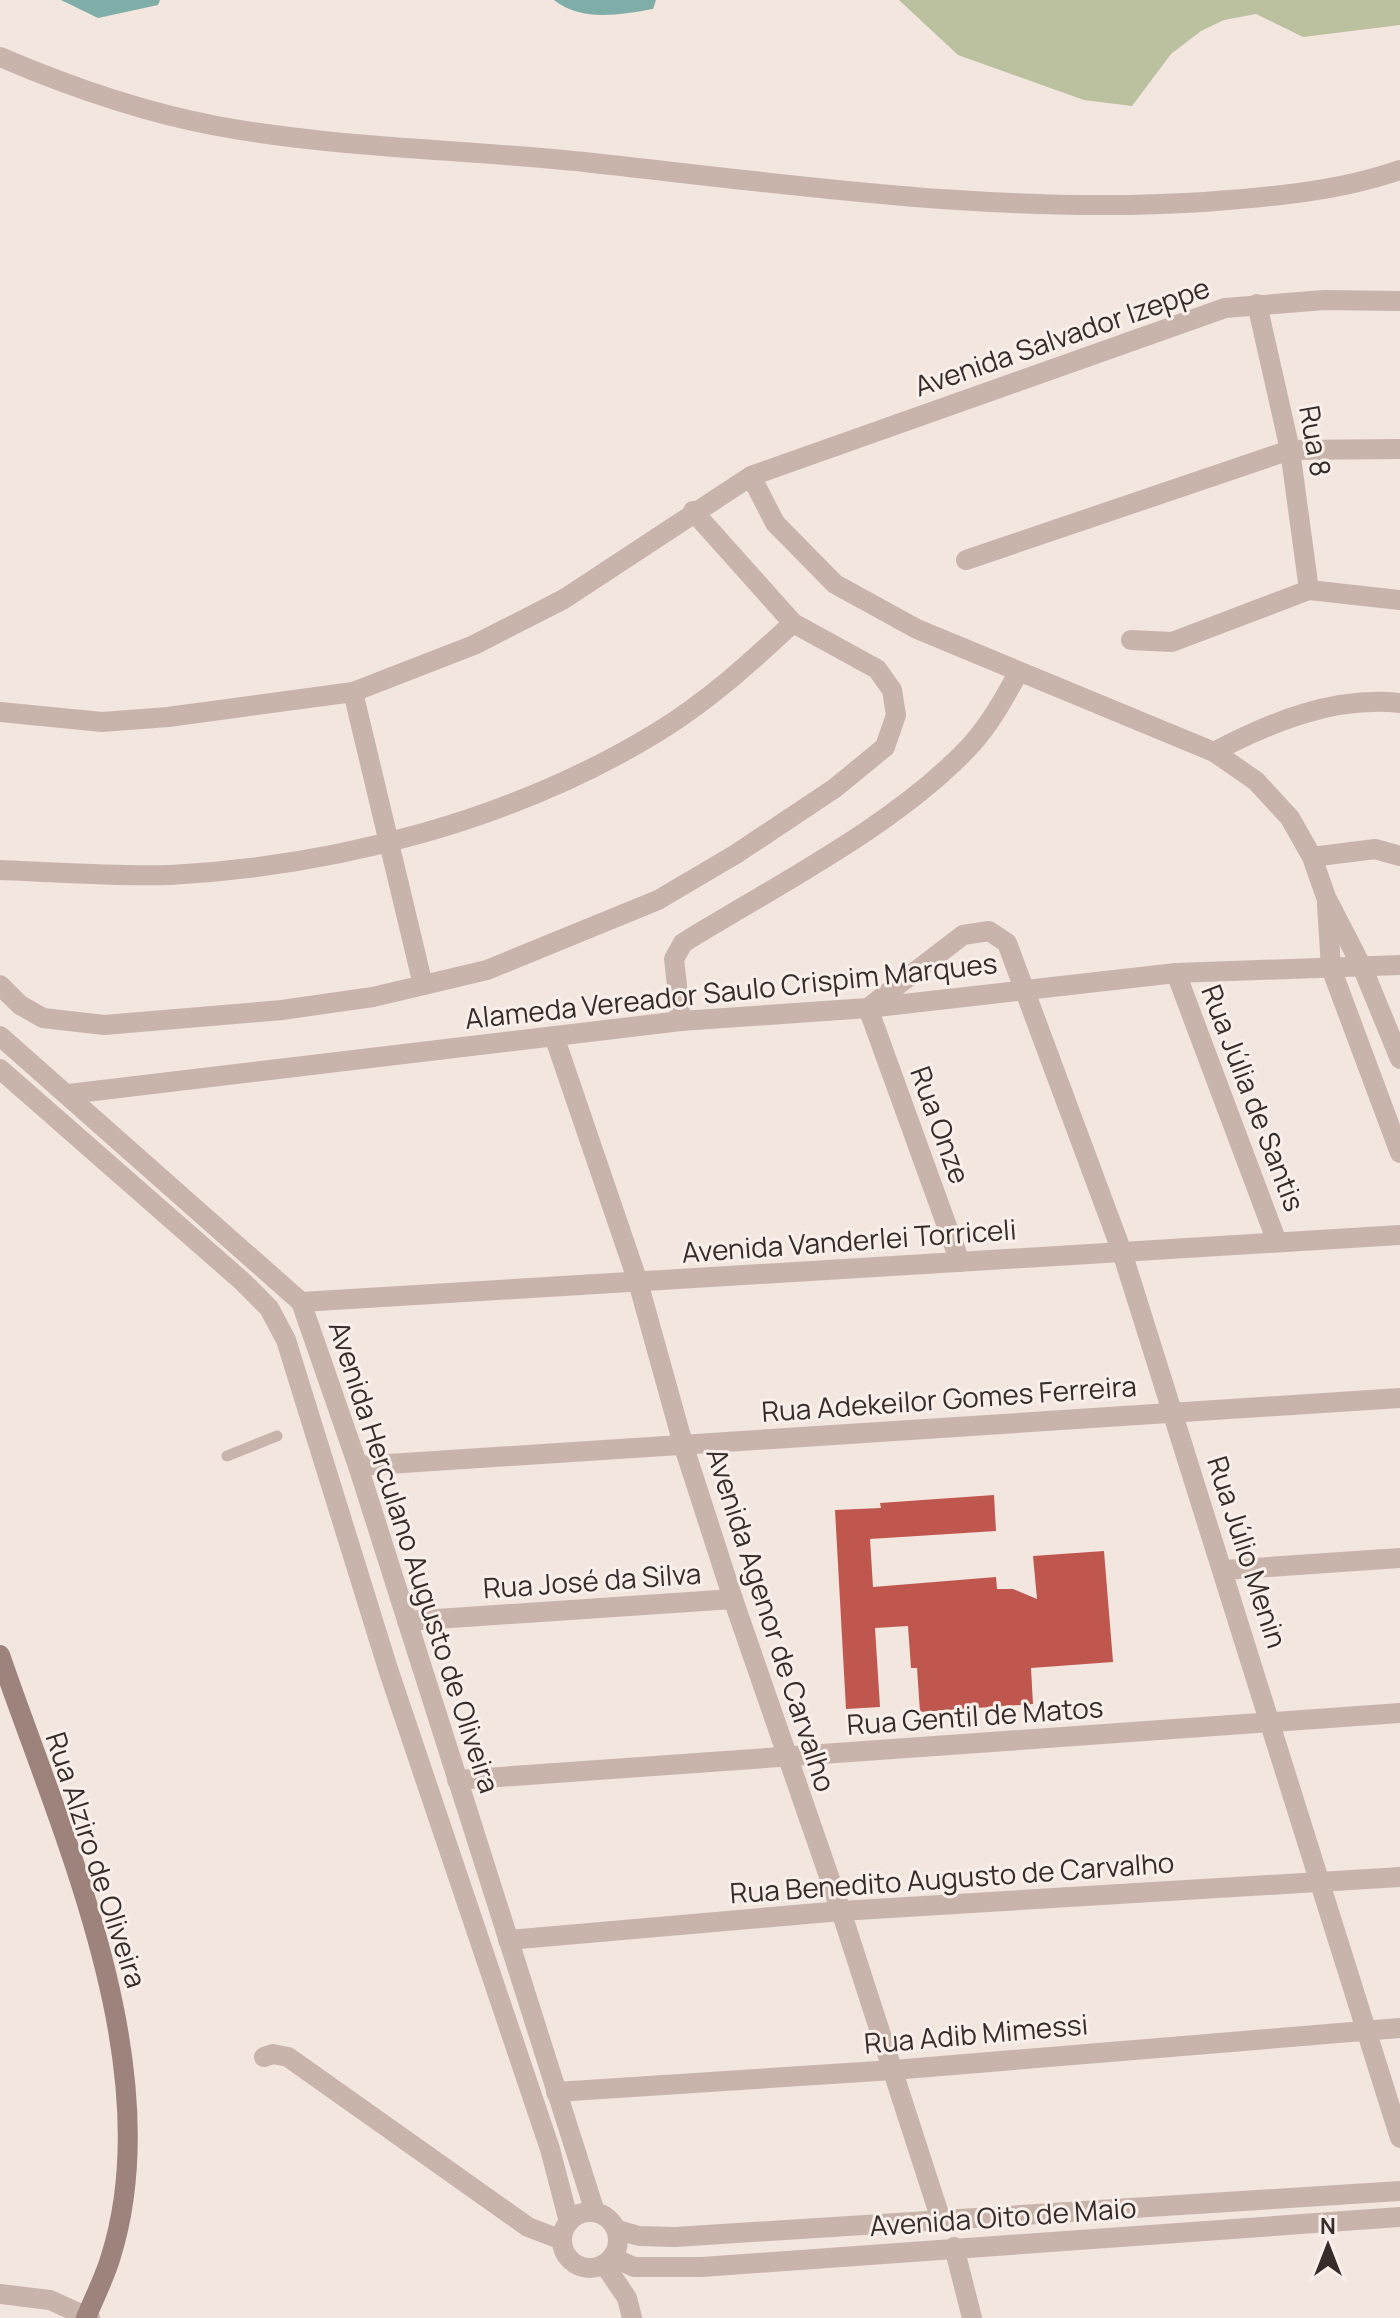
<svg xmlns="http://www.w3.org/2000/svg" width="1400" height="2318" viewBox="0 0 1400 2318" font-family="Manrope,sans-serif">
<rect width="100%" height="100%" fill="#f2e6df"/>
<!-- green -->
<polygon fill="#bbc09f" points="899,0 1400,0 1400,25 1303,37 1256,14 1224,20 1201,31 1171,54 1132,106 1084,100 958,55"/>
<!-- water -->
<g fill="#7fada7">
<polygon points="61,0 160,0 158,5 98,18"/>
<path d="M554 0H656L653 9C619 15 582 22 554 0Z"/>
</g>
<!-- building -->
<polygon fill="#c0574f" points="994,1495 996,1531 870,1539 873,1587 996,1577 997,1589 1013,1589 1037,1599 1033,1556 1104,1551 1113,1662 1031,1668 1033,1704 920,1712 917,1668 911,1668 908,1626 875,1628 880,1707 846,1709 835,1510 881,1508 880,1503"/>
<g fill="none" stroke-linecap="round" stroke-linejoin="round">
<!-- service -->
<polyline stroke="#c9b4ab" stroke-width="11" points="227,1456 277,1436"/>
<!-- minor -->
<g stroke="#c9b4ab" stroke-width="20">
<polyline points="1257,304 1290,450 1309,590"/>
<polyline points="751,476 1225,308 1324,300 1400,301"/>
<polyline points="966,560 1290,450 1400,449"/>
<polyline points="1131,640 1172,642 1309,590 1400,600"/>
<polyline points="353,692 423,985"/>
<path d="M1214 752C1271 722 1334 696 1400 703"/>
<polyline points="1312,857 1375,849 1400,856"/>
<path d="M0 870C56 872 114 877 170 875 337 866 513 820 656 733 707 702 750 663 793 623"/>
<polyline points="1176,973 1277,1242"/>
<polyline points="0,985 20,1005 43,1018 104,1025 282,1010 373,997 487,970 658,900 736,854 835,788 885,747 896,715 892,690 877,669 793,623 693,511"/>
<path d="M681 1021 674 959 683 943C775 886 898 824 971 745 990 724 1004 699 1018 673"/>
<polyline points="554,1036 638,1282 683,1444 733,1599 841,1911 941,2220"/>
<polyline points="69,1094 681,1021 868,1008 1176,973 1400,965"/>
<polyline points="960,1262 868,1008 963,935 989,931 1007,943 1122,1252 1400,2138"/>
<polyline points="301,1302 1400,1235"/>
<polyline points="358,1466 1400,1398"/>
<polyline points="1224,1570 1400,1558"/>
<polyline points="407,1621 733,1599"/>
<polyline points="457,1780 1400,1713"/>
<polyline points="508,1940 841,1911 1400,1877"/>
<polyline points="264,2057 273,2054 288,2057 528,2227 562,2240"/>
<polyline points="556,2092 893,2070 1400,2028"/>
<polyline points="954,2247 972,2318"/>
<polyline points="604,2264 627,2298 632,2318"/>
<polyline points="0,2294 50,2300 90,2318"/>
</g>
<!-- tertiary -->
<g stroke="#c9b4ab" stroke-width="20">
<path d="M0 57C70 87 141 112 217 126 341 149 468 149 593 163 796 185 999 215 1204 202 1269 197 1337 192 1400 170"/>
<polyline points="0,712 102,722 168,717 353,692 474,645 564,599 751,476 775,523 835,584 917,629 1214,752 1256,781 1290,818 1312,857 1326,897 1363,969 1400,1059"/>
<polyline points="1327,905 1331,968 1400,1153"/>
<polyline points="0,1036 301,1302 358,1466 595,2212"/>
<polyline points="0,1069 242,1281 269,1308 286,1340 389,1672 550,2149 569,2222"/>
<circle cx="590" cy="2240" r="28"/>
<polyline points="618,2230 639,2236 675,2237 1400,2191"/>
<polyline points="612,2257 634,2267 702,2267 1400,2217"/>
</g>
<!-- secondary -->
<path stroke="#9d837c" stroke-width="20" d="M0 1655C61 1833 170 2066 111 2256 105 2277 94 2298 86 2318"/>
</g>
<g text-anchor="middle" stroke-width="6" stroke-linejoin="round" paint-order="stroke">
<!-- street labels -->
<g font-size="28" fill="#372c2a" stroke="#f9f0eb">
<text transform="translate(1062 337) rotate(-19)" y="10">Avenida Salvador Izeppe</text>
<text transform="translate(1315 441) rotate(80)" y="10">Rua 8</text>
<text transform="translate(731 991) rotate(-6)" y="10">Alameda Vereador Saulo Crispim Marques</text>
<text transform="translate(1253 1098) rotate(69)" y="10">Rua Júlia de Santis</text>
<text transform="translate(940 1125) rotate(70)" y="10">Rua Onze</text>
<text transform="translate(849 1241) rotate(-4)" y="10">Avenida Vanderlei Torriceli</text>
<text transform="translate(949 1399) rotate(-4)" y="10">Rua Adekeilor Gomes Ferreira</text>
<text transform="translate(1247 1552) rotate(72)" y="10">Rua Júlio Menin</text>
<text transform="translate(414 1557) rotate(72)" y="10">Avenida Herculano Augusto de Oliveira</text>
<text transform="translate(592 1581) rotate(-4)" y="10">Rua José da Silva</text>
<text transform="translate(771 1620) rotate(72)" y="10">Avenida Agenor de Carvalho</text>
<text transform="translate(975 1716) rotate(-4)" y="10">Rua Gentil de Matos</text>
<text transform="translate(96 1860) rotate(72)" y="10">Rua Alziro de Oliveira</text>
<text transform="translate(952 1878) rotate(-4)" y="10">Rua Benedito Augusto de Carvalho</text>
<text transform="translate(976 2034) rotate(-5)" y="10">Rua Adib Mimessi</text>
<text transform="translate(1003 2217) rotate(-4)" y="10">Avenida Oito de Maio</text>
</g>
</g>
<!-- north arrow -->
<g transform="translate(1328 2246)" stroke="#f9f0eb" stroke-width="6" paint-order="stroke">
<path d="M0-6L14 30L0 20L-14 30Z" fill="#372c2a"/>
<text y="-12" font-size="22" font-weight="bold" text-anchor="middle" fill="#372c2a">N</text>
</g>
</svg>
